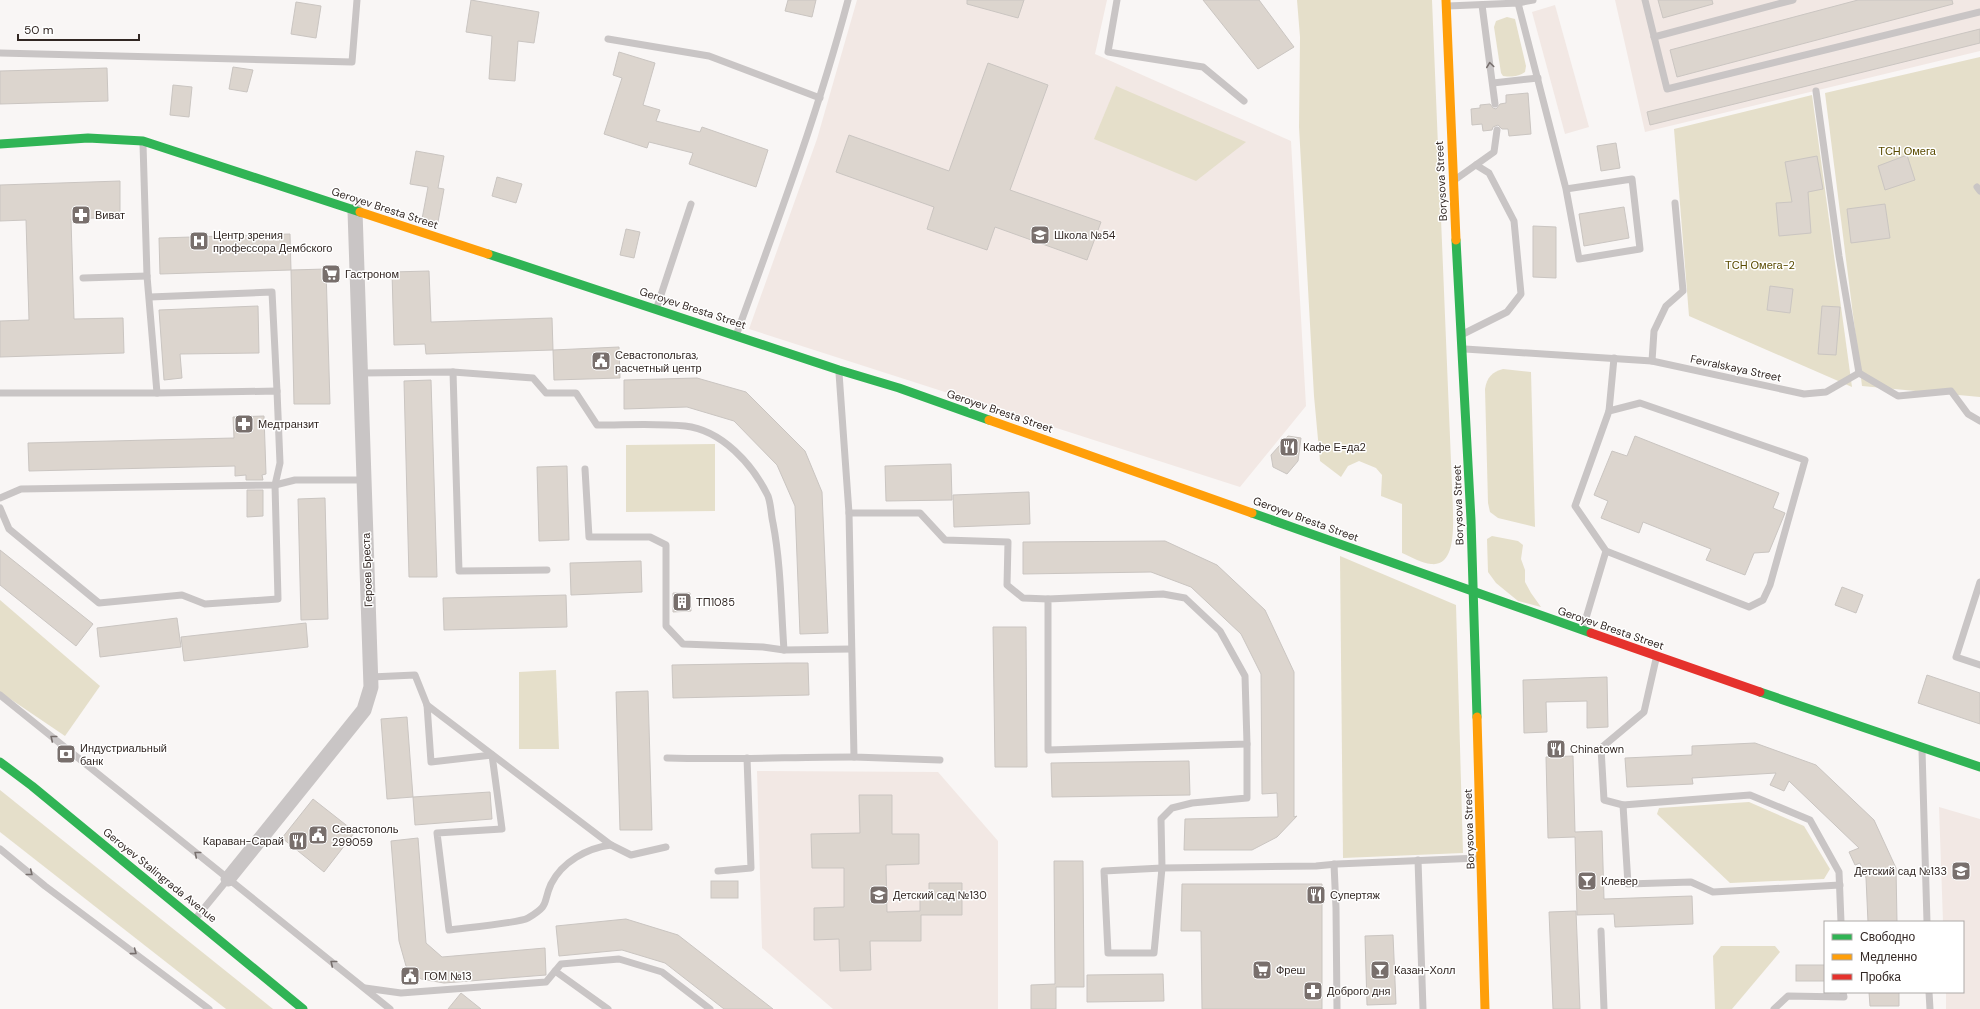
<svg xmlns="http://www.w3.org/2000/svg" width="1980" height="1009" viewBox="0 0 1980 1009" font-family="'DM Sans',sans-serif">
<rect width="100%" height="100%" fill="#f9f6f5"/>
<!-- built -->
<g fill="#f2e8e4">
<polygon points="857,0 1107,0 1095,54 1291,141 1306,406 1240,487 749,329 817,139"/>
<polygon points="1615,0 1980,0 1980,51 1645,132"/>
<polygon points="1555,5 1589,127 1565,134 1532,12"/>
<polygon points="757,771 938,772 998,841 998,1009 833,1009 762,948"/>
<polygon points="1939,807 1980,819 1980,1009 1946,1009 1946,992 1963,992 1963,922 1943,922"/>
</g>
<!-- green -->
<g fill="#e5dfca">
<path d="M1297 0H1432L1453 510C1453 526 1456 567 1431 564 1422 563 1411 557 1402 553V504L1381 496 1382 475 1376 468 1359 461 1348 466 1341 477 1320 461 1314 396 1299 127 1300 37Z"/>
<path d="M1507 17 1515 19 1526 66 1525 72C1517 77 1512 77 1503 76L1501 73 1494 27 1496 21Z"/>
<polygon points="1980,57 1980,397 1862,386 1825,93"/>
<polygon points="1116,86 1246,142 1196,181 1094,139"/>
<polygon points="1812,95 1852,387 1689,316 1674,129"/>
<path d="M1503 369 1531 372 1535 527 1498 518 1490 512 1488 503 1485 389C1487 377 1492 372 1503 369Z"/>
<polygon points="715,444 715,511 626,512 626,445"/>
<polygon points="1492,536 1518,541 1523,545 1521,559 1525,570 1525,582 1531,593 1541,607 1518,601 1496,583 1488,572 1487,539"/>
<polygon points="1340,556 1456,605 1463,853 1343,858"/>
<polygon points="0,600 100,686 65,736 0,692"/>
<polygon points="556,670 559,749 519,749 519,672"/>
<polygon points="0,790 273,1009 226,1009 0,832"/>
<polygon points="1749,802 1804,826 1830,869 1824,879 1730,883 1657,814 1659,808"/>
<polygon points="1721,946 1775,946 1780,952 1732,1009 1715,1009 1713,956"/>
</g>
<!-- building -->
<g fill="#dcd5ce" stroke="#cac5c1">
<polygon points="471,0 539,12 534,43 518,41 515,81 489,79 492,36 466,32"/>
<polygon points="788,0 816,0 812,17 785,11"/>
<polygon points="967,0 1024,0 1018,18 967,4"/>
<polygon points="1203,0 1259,0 1294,47 1258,69"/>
<polygon points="1658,0 1712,0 1713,4 1663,18"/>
<polygon points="1858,0 1952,0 1953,4 1677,77 1670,50"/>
<polygon points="296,2 321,6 316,38 291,34"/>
<polygon points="1980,29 1980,43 1650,125 1647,112"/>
<polygon points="619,52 655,63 643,105 660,110 656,121 700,132 702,127 768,150 756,187 689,164 693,153 649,142 647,148 604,134 622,78 613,75"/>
<polygon points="988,63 1048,85 1010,190 1101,222 1087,260 995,227 987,250 927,229 934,207 836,172 849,135 949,171"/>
<polygon points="233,67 253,70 247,92 229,89"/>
<polygon points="107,68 108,101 0,104 0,71"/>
<polygon points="173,85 192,87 189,117 170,115"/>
<polygon points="1528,93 1531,134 1509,136 1508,129 1502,129 1498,125 1493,127 1492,130 1483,131 1482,124 1472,125 1471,109 1480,108 1480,105 1490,104 1493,108 1496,109 1500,104 1506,103 1506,95"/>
<polygon points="1616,143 1620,168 1601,171 1597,146"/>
<polygon points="416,151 444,156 438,188 444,189 438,222 422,219 428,187 410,184"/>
<polygon points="1907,155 1915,180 1885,190 1878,166"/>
<polygon points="1817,156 1823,189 1808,192 1811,233 1779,236 1776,203 1792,202 1785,162"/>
<polygon points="497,177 522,184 516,203 492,196"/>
<polygon points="120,181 120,217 71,219 74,319 123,318 124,353 0,357 0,321 29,320 26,220 0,221 0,185"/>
<polygon points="1885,204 1890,238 1851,243 1847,209"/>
<polygon points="1624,207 1629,238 1584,246 1579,214"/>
<polygon points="1533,226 1556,227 1556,278 1533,277"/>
<polygon points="626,229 640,232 634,258 620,255"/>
<polygon points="290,234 291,270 160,274 159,238"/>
<polygon points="326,269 330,404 294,404 291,270"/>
<polygon points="429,271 431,322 552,318 553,350 426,354 425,344 394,345 392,272"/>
<polygon points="1770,286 1793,289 1790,313 1767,310"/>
<polygon points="258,306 259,353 180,354 182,378 164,380 159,310"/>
<polygon points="1822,306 1840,307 1836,355 1818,354"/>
<polygon points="619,347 620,378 554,380 553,350"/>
<polygon points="697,378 746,392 805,451 822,492 828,633 800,634 795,506 777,465 734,421 687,407 624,409 624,380"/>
<polygon points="431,380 437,577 409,577 404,381"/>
<polygon points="264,416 266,474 262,475 263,480 246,480 246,475 235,476 235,466 29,471 28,443 234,438 233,417"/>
<polygon points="1288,436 1301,438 1298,461 1287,474 1273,467 1271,455"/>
<polygon points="1635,436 1779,493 1773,508 1785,513 1769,552 1754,553 1745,575 1706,560 1711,549 1643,522 1639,533 1601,518 1608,501 1594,495 1612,451 1627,456"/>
<polygon points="951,464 952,500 886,501 885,466"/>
<polygon points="567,466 569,540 539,541 537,467"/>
<polygon points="247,490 263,490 263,516 247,517"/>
<polygon points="1029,492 1030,524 954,527 953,495"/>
<polygon points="325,498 328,619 301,620 298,499"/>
<polygon points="1165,541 1217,565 1265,610 1294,672 1294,817 1297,816 1277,837 1252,850 1184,850 1185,819 1278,817 1277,793 1262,794 1261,674 1241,634 1191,587 1151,572 1023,574 1023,542"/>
<polygon points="0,550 93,624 76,646 0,585"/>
<polygon points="641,561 642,592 571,595 570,563"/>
<polygon points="1842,587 1863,595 1856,613 1835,605"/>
<polygon points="673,593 690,593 691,611 673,612"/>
<polygon points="566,595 567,627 444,630 443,598"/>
<polygon points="177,618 181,647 100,657 97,628"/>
<polygon points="306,623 308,647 184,661 181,637"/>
<polygon points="993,627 1026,627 1027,767 995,767"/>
<polygon points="788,663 808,663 809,695 673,698 672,665"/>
<polygon points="1927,675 1980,693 1980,724 1918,703"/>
<polygon points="1607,677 1608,727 1587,728 1587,701 1546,702 1547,732 1524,733 1523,680"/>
<polygon points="648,691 652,830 620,830 616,692"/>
<polygon points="407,717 413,797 387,799 381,719"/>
<polygon points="1755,743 1816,765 1874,820 1896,868 1897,922 1868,922 1866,878 1860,863 1855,865 1849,852 1859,848 1789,781 1784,791 1770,785 1776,773 1692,778 1693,784 1627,787 1625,758 1692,755 1692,746"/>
<polygon points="1573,756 1575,832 1602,831 1604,899 1692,896 1693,924 1615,927 1614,914 1577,915 1575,837 1548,838 1546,757"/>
<polygon points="1189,761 1190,795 1052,797 1051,763"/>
<polygon points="490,792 492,819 415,825 413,797"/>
<polygon points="859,795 892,795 892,834 919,834 919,864 886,865 887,912 920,911 920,895 929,895 929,883 962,883 962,915 921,915 921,941 870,941 871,970 840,971 839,939 814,940 814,908 844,907 844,868 812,868 811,834 860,833"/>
<polygon points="313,799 355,832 324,872 282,838"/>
<polygon points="418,838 426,943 442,957 545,948 546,975 444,983 421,979 406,966 399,941 391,841"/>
<polygon points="1054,861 1083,861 1084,987 1056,987 1056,1009 1031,1009 1031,985 1055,984"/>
<rect x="711" y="881" width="27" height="17"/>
<polygon points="1182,884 1322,884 1322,1009 1202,1009 1201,931 1181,931"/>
<polygon points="1576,911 1580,1009 1553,1009 1549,912"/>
<polygon points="626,919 678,935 773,1009 724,1009 665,963 622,950 559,956 556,926"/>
<polygon points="1393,935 1396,1004 1367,1005 1365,936"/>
<rect x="1796" y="965" width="29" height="16"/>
<polygon points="1163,974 1164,1001 1087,1002 1087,975"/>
<polygon points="1869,992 1899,992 1899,1006 1870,1006"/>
<polygon points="461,993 481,1009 448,1009"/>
</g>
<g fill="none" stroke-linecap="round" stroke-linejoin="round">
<!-- lane -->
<g stroke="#c9c5c5" stroke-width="7">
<polyline points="1117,0 1108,52 1203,67 1244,101"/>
<polyline points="1645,0 1667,89 1980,12"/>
<polyline points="1518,3 1533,0"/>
<polyline points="1482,5 1495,104"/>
<polyline points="1448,6 1518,3 1566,189 1632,179 1640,249 1579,259 1566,189"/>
<polyline points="1654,37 1793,0"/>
<polyline points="608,39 709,56 820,98"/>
<polyline points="0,53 352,62 357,0"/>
<polyline points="1493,83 1538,78"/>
<polyline points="1816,91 1839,256 1859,373"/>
<polyline points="143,144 147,276 157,393"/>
<polyline points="1456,179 1494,152 1497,130"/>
<polyline points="1977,187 1980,191"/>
<polyline points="83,278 147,276"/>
<polyline points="150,297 272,292 277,391"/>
<polyline points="657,307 691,204"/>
<path d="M737 333C777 223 818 113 848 0"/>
<polyline points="1463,334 1507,312 1521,294 1514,221 1489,173 1476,165"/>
<polyline points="1465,349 1652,361 1804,394 1826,392 1859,373"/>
<polyline points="1652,361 1654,331 1666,306 1683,291 1675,203"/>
<polyline points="453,372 459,571 547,570"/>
<path d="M362 373 453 372 533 378 546 393H576L597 425C626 425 657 423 685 426 722 430 753 465 768 496 771 504 771 515 773 523 781 565 781 608 784 650L851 649"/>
<polyline points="839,373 849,513 920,513 945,540 1008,542 1007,585 1023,598 1048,599"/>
<polyline points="1859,373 1898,396 1951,391 1968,414 1980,421"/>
<polyline points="0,393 157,393 277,391 280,463 275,485 278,599 205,604 182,595 99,603 9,529 0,508"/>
<polyline points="1609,411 1614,358"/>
<polyline points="585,469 589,537 650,537 666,545 666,626 683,644 763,647 784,650"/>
<polyline points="0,498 21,489 275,485 295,480 364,480"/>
<polyline points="849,513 854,757 940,760"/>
<polyline points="1980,582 1956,657 1980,665"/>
<polygon points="1163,594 1185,598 1220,631 1245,676 1247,744 1048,750 1048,599"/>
<polyline points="1583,628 1606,551 1575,506 1609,411 1640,403 1805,460 1770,585 1763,600 1749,607 1606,551"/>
<polyline points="1656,659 1644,712 1601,748 1604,800 1623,805 1750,795 1810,820 1839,872 1841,922"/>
<path d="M371 677 415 675 427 705 431 762 492 755 502 829 437 833 449 930C463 928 520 923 528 918 551 904 542 904 551 884 562 862 587 848 611 845"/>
<polyline points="0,695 390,1009"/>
<polyline points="427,705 611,845 631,855 666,847"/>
<polyline points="1247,744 1247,798 1192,803 1172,808 1161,819 1162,868 1316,866 1337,864 1479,858"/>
<polyline points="1922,750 1927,922"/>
<path d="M667 758C730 760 792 757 854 757"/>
<polyline points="1623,805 1628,884 1691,882 1713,892 1840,885"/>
<polyline points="0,849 45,886 209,1009"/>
<polyline points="1418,860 1423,1009"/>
<polyline points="1334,864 1336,908 1337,1009"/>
<polygon points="1162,868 1154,953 1108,953 1104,871"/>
<polyline points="718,871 751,868 747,758"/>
<polyline points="196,918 228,879"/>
<polyline points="1601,931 1604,1009"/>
<polyline points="555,971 608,1009"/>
<polyline points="365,988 401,993 546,982 561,964 619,959 662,972 710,1009"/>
<polyline points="1929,992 1930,1009"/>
<polyline points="1774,1009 1788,996 1844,997 1843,992"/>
</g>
<!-- street -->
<polyline stroke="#c9c5c5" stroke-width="15" points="228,879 364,710 371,687 355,211"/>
<!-- fast -->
<g stroke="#30b455" stroke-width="9">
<polyline points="0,144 88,138 143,141 360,212"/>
<polyline points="1456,240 1471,520 1477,717"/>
<polyline points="488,254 839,370 899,388 989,420"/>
<polyline points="1252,513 1591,633"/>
<polyline points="1760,692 1980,767"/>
<polyline points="0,762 32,786 303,1009"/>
</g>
<!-- slow -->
<g stroke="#ff9f0a" stroke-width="9">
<polyline points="1446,0 1456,240"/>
<polyline points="360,212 488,254"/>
<polyline points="989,420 1252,513"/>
<polyline points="1477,717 1485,1009"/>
</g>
<!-- jam -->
<polyline stroke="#e5322d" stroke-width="9" points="1591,633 1760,692"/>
</g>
<!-- one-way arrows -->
<defs><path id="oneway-chevron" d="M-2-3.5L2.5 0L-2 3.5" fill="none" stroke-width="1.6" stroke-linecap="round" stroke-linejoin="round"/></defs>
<g stroke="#766e6c">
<use href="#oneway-chevron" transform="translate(1490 65) rotate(-98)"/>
<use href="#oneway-chevron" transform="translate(53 738) rotate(-141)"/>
<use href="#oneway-chevron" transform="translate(197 854) rotate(-141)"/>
<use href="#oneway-chevron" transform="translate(30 873) rotate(39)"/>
<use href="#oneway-chevron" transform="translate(134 952) rotate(37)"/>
<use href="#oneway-chevron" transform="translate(333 963) rotate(-141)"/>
</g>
<!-- icons -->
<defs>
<g id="pharmacy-square" transform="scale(1)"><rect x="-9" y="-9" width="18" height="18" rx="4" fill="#786f6c" stroke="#fff"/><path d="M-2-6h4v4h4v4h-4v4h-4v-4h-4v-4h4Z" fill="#fff"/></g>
<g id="school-square" transform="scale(1)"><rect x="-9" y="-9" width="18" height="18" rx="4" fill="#786f6c" stroke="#fff"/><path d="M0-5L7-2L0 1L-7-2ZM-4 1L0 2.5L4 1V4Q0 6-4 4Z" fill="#fff"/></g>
<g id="hospital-square" transform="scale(1)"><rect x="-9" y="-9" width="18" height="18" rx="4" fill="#786f6c" stroke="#fff"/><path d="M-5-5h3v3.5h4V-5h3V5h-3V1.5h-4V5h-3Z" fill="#fff"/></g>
<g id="supermarket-square" transform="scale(1)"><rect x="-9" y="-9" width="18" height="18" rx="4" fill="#786f6c" stroke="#fff"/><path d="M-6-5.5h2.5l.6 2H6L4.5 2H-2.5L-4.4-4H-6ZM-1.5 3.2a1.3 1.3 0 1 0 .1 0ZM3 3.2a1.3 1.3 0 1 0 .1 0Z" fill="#fff"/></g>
<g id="civic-square" transform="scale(1)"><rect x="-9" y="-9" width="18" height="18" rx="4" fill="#786f6c" stroke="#fff"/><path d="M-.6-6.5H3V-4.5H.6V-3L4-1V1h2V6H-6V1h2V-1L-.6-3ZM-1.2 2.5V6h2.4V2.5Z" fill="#fff"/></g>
<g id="restaurant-square" transform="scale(1)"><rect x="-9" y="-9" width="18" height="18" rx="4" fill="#786f6c" stroke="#fff"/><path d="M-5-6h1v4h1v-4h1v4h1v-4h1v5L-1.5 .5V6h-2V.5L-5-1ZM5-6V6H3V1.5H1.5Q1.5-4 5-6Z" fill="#fff"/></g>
<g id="building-square" transform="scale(1)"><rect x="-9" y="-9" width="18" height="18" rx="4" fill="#786f6c" stroke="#fff"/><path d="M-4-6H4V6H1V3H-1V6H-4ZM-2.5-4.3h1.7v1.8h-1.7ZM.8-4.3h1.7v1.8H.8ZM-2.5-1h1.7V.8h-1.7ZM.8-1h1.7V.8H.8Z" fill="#fff"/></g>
<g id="bank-square" transform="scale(1)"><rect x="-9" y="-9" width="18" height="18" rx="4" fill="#786f6c" stroke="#fff"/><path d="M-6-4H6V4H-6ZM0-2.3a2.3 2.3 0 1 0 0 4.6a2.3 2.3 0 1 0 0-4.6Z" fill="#fff"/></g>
<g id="bar-square" transform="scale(1)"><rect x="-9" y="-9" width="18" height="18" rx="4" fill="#786f6c" stroke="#fff"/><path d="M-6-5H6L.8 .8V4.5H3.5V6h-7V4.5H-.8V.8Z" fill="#fff"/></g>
</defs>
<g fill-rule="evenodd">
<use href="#pharmacy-square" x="81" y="215"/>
<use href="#school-square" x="1040" y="235"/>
<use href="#hospital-square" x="199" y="241"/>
<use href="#supermarket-square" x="331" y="274"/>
<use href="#civic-square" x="601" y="361"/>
<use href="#pharmacy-square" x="244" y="424"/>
<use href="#restaurant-square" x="1289" y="447"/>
<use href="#building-square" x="682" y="602"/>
<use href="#restaurant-square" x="1556" y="749"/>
<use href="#bank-square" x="66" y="754"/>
<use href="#civic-square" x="318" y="835"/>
<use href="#restaurant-square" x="298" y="841"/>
<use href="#school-square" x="1961" y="871"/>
<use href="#bar-square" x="1587" y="881"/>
<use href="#school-square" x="879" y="895"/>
<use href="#restaurant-square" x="1316" y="895"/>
<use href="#supermarket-square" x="1262" y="970"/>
<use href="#bar-square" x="1380" y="970"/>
<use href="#civic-square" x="410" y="976"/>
<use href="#pharmacy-square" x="1313" y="991"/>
</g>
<g text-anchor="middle" stroke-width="3" stroke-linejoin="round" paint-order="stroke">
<!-- park labels -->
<g font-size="11" fill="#5a4b01" stroke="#fff">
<text x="1907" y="155">ТСН Омега</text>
<text x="1760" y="269">ТСН Омега-2</text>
</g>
<!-- street labels -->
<g font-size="11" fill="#322723" stroke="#fff">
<text transform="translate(1441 181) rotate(-93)" y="4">Borysova Street</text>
<text transform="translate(385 208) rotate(18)" y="4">Geroyev Bresta Street</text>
<text transform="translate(693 308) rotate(18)" y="4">Geroyev Bresta Street</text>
<text transform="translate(1736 368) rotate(12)" y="4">Fevralskaya Street</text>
<text transform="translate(1000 411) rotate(19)" y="4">Geroyev Bresta Street</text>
<text transform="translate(1458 505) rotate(-92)" y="4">Borysova Street</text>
<text transform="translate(1306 519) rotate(20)" y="4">Geroyev Bresta Street</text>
<text transform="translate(367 570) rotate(-92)" y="4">Героев Бреста</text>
<text transform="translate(1611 628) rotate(19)" y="4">Geroyev Bresta Street</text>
<text transform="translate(1469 829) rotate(-92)" y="4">Borysova Street</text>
<text transform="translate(160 875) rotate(39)" y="4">Geroyev Stalingrada Avenue</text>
</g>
<!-- poi labels -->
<g font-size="11" fill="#322723" stroke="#fff" text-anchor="start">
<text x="95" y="219">Виват</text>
<text x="213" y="239">Центр зрения<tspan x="213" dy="13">профессора Дембского</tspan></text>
<text x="1054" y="239">Школа №54</text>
<text x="345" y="278">Гастроном</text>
<text x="615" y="359">Севастопольгаз,<tspan x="615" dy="13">расчетный центр</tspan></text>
<text x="258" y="428">Медтранзит</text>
<text x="1303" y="451">Кафе Е=да2</text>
<text x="696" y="606">ТП1085</text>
<text x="80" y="752">Индустриальный<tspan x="80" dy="13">банк</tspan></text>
<text x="1570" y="753">Chinatown</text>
<text x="332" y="833">Севастополь<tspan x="332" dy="13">299059</tspan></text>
<text x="284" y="845" text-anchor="end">Караван-Сарай</text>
<text x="1947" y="875" text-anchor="end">Детский сад №133</text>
<text x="1601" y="885">Клевер</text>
<text x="893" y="899">Детский сад №130</text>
<text x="1330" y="899">Супертяж</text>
<text x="1276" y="974">Фреш</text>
<text x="1394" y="974">Казан-Холл</text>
<text x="424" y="980">ГОМ №13</text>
<text x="1327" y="995">Доброго дня</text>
</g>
</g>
<!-- legend -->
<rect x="1824" y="921" width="140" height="72" fill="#ffffff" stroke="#ada9a7"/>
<rect x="1832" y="934" width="20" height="6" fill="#30b455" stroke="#ada9a7"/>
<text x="1860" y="941" font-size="12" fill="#322723">Свободно</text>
<rect x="1832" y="954" width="20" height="6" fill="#ff9f0a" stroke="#ada9a7"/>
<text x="1860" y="961" font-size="12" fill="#322723">Медленно</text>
<rect x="1832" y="974" width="20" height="6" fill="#e5322d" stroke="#ada9a7"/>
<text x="1860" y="981" font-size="12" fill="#322723">Пробка</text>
<!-- scale -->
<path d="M18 34v6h121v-6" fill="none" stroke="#322723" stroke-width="2"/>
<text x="24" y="34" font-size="12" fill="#322723" stroke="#ffffff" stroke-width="3" paint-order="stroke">50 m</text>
</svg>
